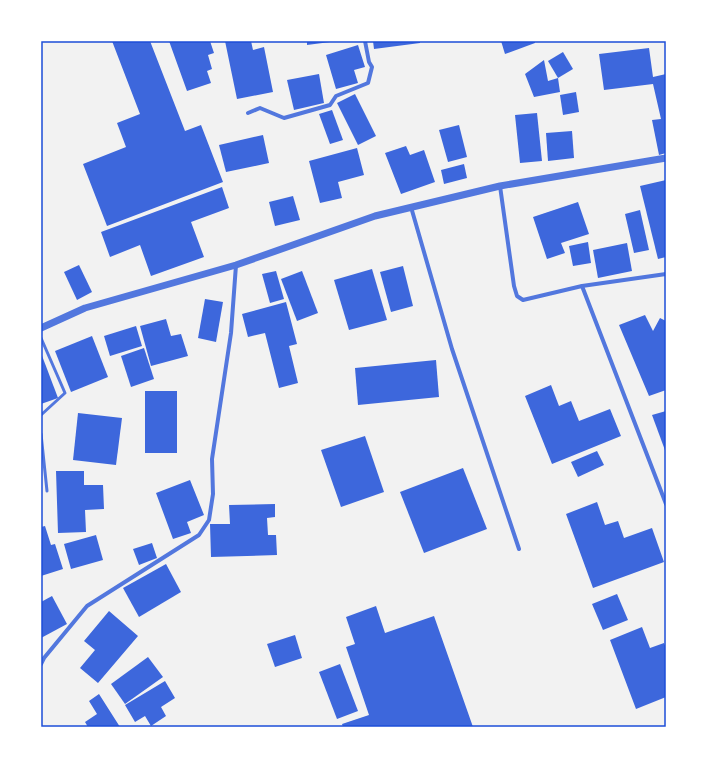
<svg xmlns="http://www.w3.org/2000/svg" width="707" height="768" viewBox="0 0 707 768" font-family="'Work Sans',sans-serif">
<rect width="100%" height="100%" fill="#f2f2f2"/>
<!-- building -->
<g fill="#3d67dc">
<polygon points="112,41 150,41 185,131 201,125 223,182 107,226 83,164 126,147 117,123 140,114"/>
<polygon points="169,41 210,41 214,53 208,55 212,69 207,71 211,83 187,91"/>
<polygon points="225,41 251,41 253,50 264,47 273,92 237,99"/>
<polygon points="307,41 329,41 330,42 307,45"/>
<polygon points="373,41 420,41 420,43 374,49"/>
<polygon points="501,41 535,41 535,43 505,54"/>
<polygon points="358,45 365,67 354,70 358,83 336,89 326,55"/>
<polygon points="649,48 653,77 666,74 666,153 659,155 652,120 661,119 653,84 604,90 599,54"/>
<polygon points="563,52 573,69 558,78 548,61"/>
<polygon points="544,60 548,81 558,78 560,92 534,97 525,74"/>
<polygon points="319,74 324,103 294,110 287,80"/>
<polygon points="576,92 579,112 563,115 560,95"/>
<polygon points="355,94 376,136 358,145 337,103"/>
<polygon points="332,110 343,140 330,144 319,114"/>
<polygon points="537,113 542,161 520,163 515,115"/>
<polygon points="459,125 467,157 448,162 439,130"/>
<polygon points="572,131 574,158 548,161 546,133"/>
<polygon points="263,135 269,163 226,172 219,145"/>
<polygon points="406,146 410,155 424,150 435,182 401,194 385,153"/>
<polygon points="357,148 364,175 338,182 342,198 320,203 309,161"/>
<polygon points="464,164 467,178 444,184 441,170"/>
<polygon points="666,180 666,257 658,259 640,186"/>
<polygon points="222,187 229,208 191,222 204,257 151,276 140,245 110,257 101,232"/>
<polygon points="293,196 300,220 275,226 269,202"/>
<polygon points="578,202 589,234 561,243 565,253 547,259 533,217"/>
<polygon points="640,210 649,250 634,253 625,214"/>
<polygon points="588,242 591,263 573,266 569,246"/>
<polygon points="627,243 632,271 598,278 593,250"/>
<polygon points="79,265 92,292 77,300 64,272"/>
<polygon points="403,266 413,306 391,312 380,272"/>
<polygon points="372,269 387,320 349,330 334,280"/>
<polygon points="276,271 284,299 270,303 262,274"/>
<polygon points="302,271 318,313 297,321 281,279"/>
<polygon points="205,299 223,302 216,342 198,338"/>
<polygon points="286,302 297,344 289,346 298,383 279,388 265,333 248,337 242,314"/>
<polygon points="645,315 653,331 660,318 666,321 666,390 649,396 619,325"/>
<polygon points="166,319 171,336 181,334 188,356 151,366 140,326"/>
<polygon points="136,326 142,346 110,356 104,336"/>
<polygon points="92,336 108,377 71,392 55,351"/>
<polygon points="144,348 154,379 131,387 121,356"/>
<polygon points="41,353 58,398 41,404"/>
<polygon points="436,360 439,397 358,405 355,368"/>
<polygon points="551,385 559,406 571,401 579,421 610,409 621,436 552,464 525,396"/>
<rect x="145" y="391" width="32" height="62"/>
<polygon points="666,411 666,453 652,415"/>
<polygon points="78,413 122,418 116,465 73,460"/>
<polygon points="365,436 384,492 341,507 321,450"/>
<polygon points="597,451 604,465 578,477 571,462"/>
<polygon points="463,468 487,529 424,553 400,492"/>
<polygon points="56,471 84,471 84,485 103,485 104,509 85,510 86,532 58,533"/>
<polygon points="190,480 204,515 187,522 191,533 173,539 156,493"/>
<polygon points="597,502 605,525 618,521 624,538 652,528 664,562 593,588 566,514"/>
<polygon points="275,504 275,517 267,518 268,535 276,535 277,555 211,557 210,524 230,524 229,505"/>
<polygon points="45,526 51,545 55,544 63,569 41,576 41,527"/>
<polygon points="96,535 103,560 71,569 64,544"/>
<polygon points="152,543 157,558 139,565 133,549"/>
<polygon points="166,564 181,592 139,617 123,588"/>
<polygon points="617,594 628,620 603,630 592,604"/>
<polygon points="52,596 67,624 41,638 41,602"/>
<polygon points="376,606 385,633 434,616 473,727 343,727 342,724 369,715 346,647 355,644 346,617"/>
<polygon points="109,611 138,636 98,683 80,668 95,650 84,641"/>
<polygon points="642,627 650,648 664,643 666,648 666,697 636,709 610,640"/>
<polygon points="295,635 302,658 275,667 267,644"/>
<polygon points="148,657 163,677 125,704 111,684"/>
<polygon points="340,664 358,711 337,719 319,672"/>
<polygon points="165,681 175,698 161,707 166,716 151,726 145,716 135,722 125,705"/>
<polygon points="99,694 120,727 88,727 85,722 97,714 89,701"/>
</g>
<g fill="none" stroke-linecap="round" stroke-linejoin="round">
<!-- service -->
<g stroke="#5277de" stroke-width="3">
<polyline points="41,338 65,393 41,415"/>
<polyline points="41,434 47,491"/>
</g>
<!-- minor -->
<g stroke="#5277de" stroke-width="4">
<polyline points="248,113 260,108 284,118 330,105 336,96 368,83 372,67 369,62 365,41"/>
<polyline points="500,186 514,286 517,296 523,300 582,286 666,274"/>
<polyline points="411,207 452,349 519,549"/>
<polyline points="582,286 666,504"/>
<polyline points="41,664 44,658 87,606 199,535 209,520 213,494 212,459 231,333 236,265"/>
</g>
<!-- tertiary -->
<polyline stroke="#5277de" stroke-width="7" points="41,328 85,308 236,265 375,216 500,186 666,158"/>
</g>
<!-- border -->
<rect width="707" height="768" fill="none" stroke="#ffffff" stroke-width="84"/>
<rect x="42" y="42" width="623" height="684" fill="none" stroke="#1d4ed8" stroke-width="1.5"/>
</svg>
